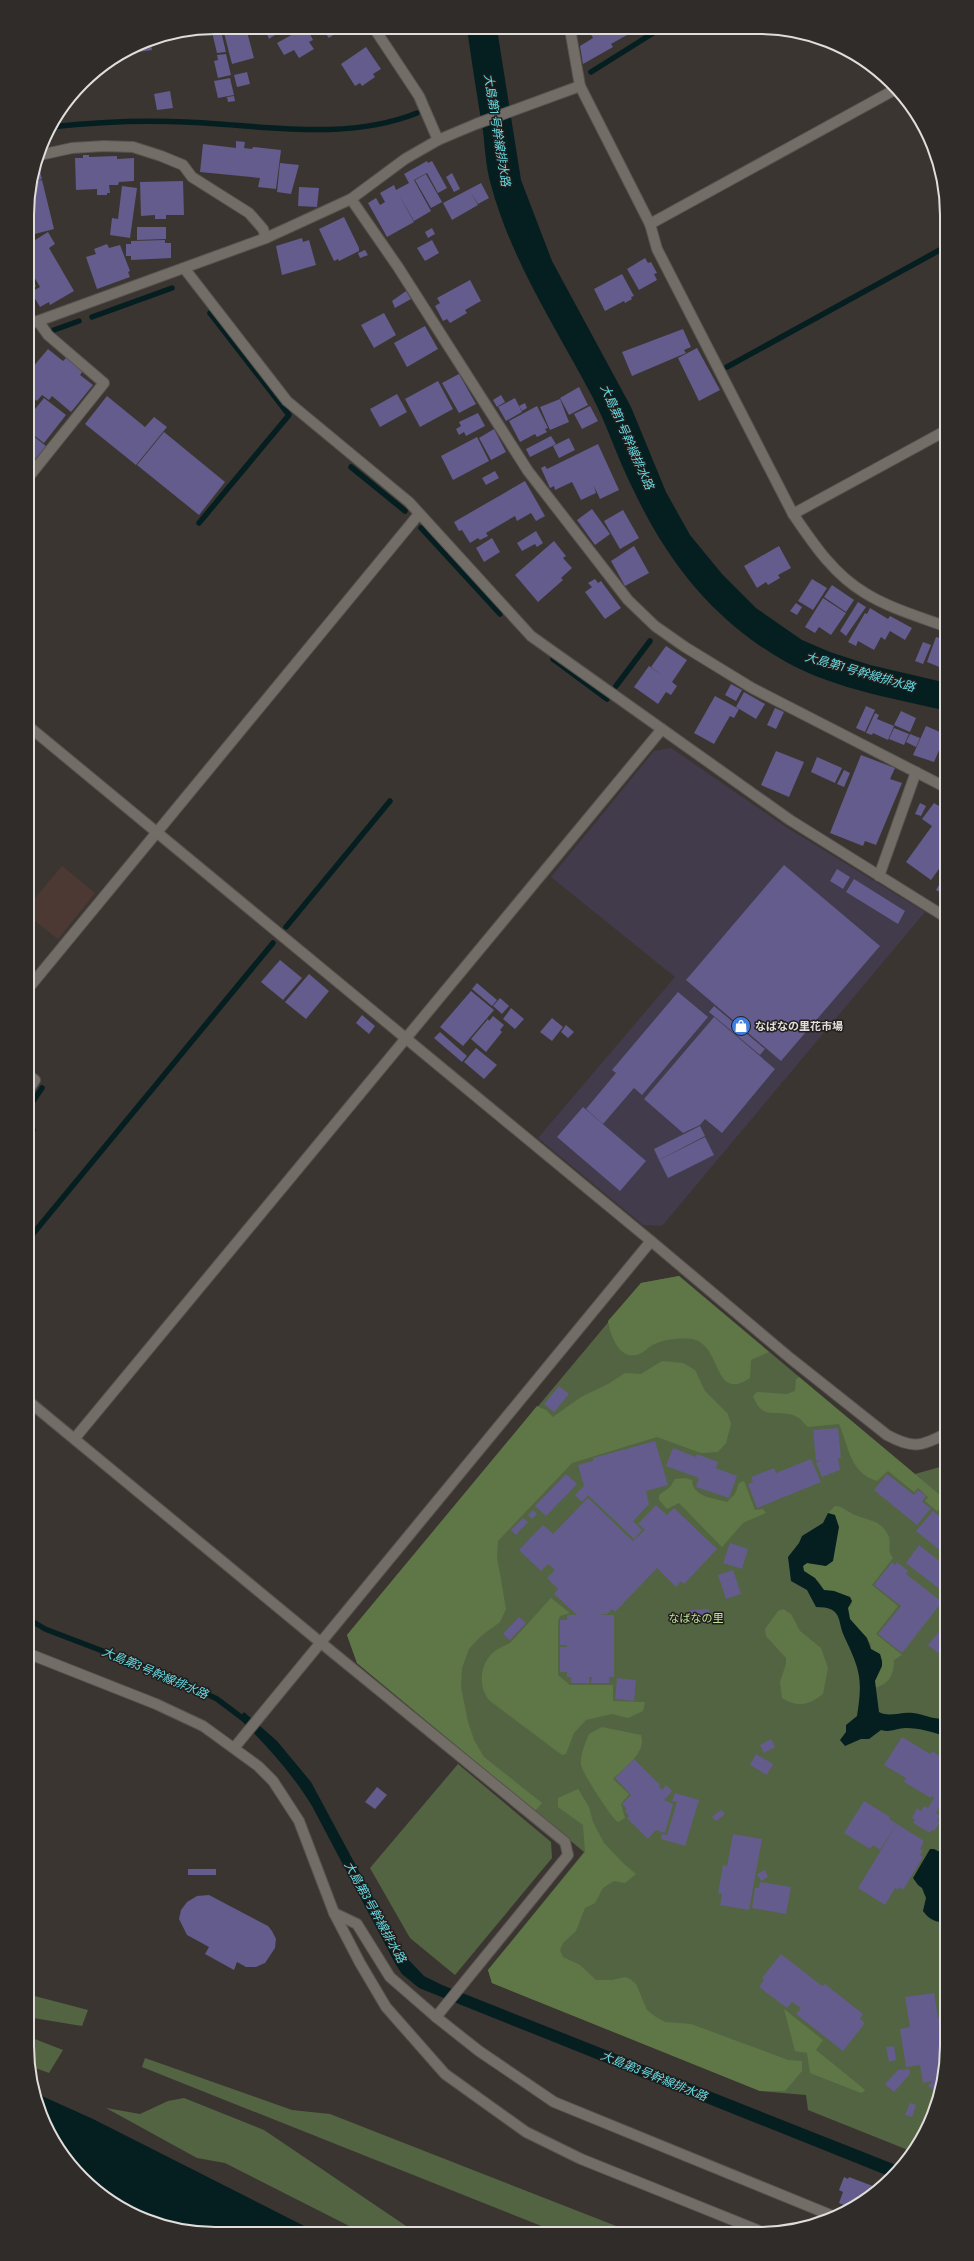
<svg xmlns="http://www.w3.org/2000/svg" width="974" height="2261" viewBox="0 0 974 2261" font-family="'Roboto Condensed','Noto Sans JP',sans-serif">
<rect width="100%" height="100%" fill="#3b3531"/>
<!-- commercial -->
<polygon fill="#413b4c" points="671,748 786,827 925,912 662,1226 643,1225 538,1138 675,977 551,877 654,751"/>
<!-- industrial -->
<polygon fill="#4d3933" points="62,866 95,893 58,939 27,915 27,908"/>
<!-- green -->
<g fill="#536442">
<polygon points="679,1276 915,1474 947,1465 947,2058 933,2118 913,2152 808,2110 806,2095 760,2091 492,1983 488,1970 584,1852 357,1663 347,1635 641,1283"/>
<polygon points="458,1764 551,1842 552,1858 455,1975 410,1938 370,1868"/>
<polygon points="27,1994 88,2010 82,2026 27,2017"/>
<polygon points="27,2036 63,2050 49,2073 30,2066"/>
<polygon points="145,2058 292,2110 330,2114 634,2233 559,2233 142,2067"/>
<polygon points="184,2098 264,2130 415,2232 361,2232 225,2163 197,2158 106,2108 140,2114 168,2101"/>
</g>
<!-- forest -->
<g fill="#5f7747">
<path d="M679 1276 769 1352 751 1360 750 1378C714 1402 722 1350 696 1340 687 1337 666 1339 657 1343 650 1345 645 1352 639 1354 620 1362 610 1335 608 1321L641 1283Z"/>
<polygon points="662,1361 683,1363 695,1370 705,1391 728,1414 731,1424 726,1443 718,1452 701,1453 657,1437 572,1463 498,1541 497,1557 506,1609 500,1622 481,1636 469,1649 462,1668 461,1687 468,1722 474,1740 484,1757 542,1803 535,1811 357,1663 347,1635 537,1406 546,1410 553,1417 581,1397 608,1384 625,1373 641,1374"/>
<path d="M799 1377 947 1501 937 1511 925 1501 928 1497 918 1488 914 1492 888 1471 877 1481C850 1473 849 1447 839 1424L808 1427C805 1425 802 1420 799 1418 781 1406 763 1424 753 1396L757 1392 787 1394 795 1391 796 1379Z"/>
<path d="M685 1478 692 1480C692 1497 714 1498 727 1502L735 1494 739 1483 744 1481 755 1510 763 1509 766 1513 743 1523 722 1547 679 1503 667 1509 659 1500V1495L670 1487 675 1479Z"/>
<path d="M835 1506C842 1506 845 1510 851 1513 865 1521 881 1518 889 1537 891 1545 887 1552 893 1558L872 1585 898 1606 876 1634 902 1655 894 1660C894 1675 889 1684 875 1688V1677L882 1666 880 1654 871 1649V1644L850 1619 848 1608 852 1604 850 1597 834 1591 824 1590 819 1582 804 1571 803 1566 807 1563 826 1566 835 1515 828 1513Z"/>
<path d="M551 1598 570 1613 560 1616 558 1621V1675L570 1685H613V1701L645 1702 643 1711 628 1718 612 1714 586 1720 574 1733 566 1754 562 1755 490 1701C478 1688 479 1664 494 1652 499 1647 507 1646 512 1641 525 1627 538 1612 551 1598Z"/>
<path d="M783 1609 791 1614 800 1631 821 1648 828 1668 823 1694C809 1705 797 1708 782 1698L780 1682 786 1664V1658L766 1636 765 1629 778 1611Z"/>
<path d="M602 1727 641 1735C647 1753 624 1767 613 1779L629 1794 621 1804 625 1818 618 1822C612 1819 582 1772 581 1765 580 1756 585 1743 589 1734Z"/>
<polygon points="578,1789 589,1807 593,1822 604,1843 624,1864 636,1874 625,1883 614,1881 603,1888 595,1903 585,1908 576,1931 563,1943 560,1950 563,1957 580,1965 596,1980 612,1980 625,1977 630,1979 636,1984 647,2010 656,2017 665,2022 691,2024 788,2060 802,2061 802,2071 785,2091 760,2091 492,1983 488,1970 585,1852 583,1825 558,1807 558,1798"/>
<polygon points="784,2009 823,2040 816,2050 864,2089 865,2091 861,2093 810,2073 807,2053 795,2051"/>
</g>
<!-- water -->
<g fill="#051e20">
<path d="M467 29H497L521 180 552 261 631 407 666 492 690 535 722 574 756 608 802 640 830 652 870 665 947 683V711C889 697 827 688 776 656 711 617 666 559 634 491 618 460 608 427 592 396 556 328 511 260 491 185 486 168 485 149 483 131 477 97 472 63 467 29Z"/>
<path d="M828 1513 835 1515 839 1527 833 1561 826 1566 807 1563 803 1566 804 1571 815 1578 824 1590 834 1591 850 1597 852 1601 848 1608 850 1619 867 1638 871 1649 880 1654 882 1661V1666L875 1681 879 1712C890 1718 901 1711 913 1713 924 1714 936 1721 947 1718V1737C933 1732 920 1728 906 1728 896 1728 891 1733 881 1730L869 1739H861L845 1746 840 1740 846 1732V1725L857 1716C863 1678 860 1670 844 1636 837 1620 843 1607 816 1607L807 1590 791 1581 788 1557 799 1543 802 1536 823 1523Z"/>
<path d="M244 1712 277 1741 311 1782 404 1955 424 1976 442 1985 901 2167 891 2177 419 1988 402 1974 396 1965 312 1806C292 1773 266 1745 239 1718Z"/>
<path d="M930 1849H934L944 1854 947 1850V1923C936 1922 929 1920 923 1911L926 1898 922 1888 918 1885 913 1878Z"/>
<polygon points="33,2092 93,2119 314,2231 179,2230 132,2214 91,2187 52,2140"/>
</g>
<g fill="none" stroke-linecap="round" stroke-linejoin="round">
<!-- stream -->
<g stroke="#051e20" stroke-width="5.5">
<polyline points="591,72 658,30"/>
<path d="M50 127C96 122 141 120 186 122 262 125 345 142 417 113"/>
<polyline points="92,317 172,288"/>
<polyline points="54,330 79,321"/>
<polyline points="727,367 947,246"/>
<polyline points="351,467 405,511"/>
<polyline points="199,523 289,415 210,313"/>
<polyline points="421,528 500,614"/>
<polyline points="553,659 607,699"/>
<polyline points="616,686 650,641"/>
<polyline points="286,927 390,801"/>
<polyline points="27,1110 42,1088"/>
<polyline points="27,1139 33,1130 27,1124"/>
<polyline points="27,1241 273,943"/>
<polyline points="27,1618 45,1629 176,1679 217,1699 245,1720"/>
</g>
</g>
<!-- building -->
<g fill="#635c8c">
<polygon points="220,27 226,52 217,53 211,28"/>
<polygon points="246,28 254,58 232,64 224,33"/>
<polygon points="300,28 307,28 313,40 309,42 314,49 299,58 294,50 284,55 277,43 295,33 293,31"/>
<polygon points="321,28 343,28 329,38"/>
<polygon points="206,29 206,31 186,36 185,33"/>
<polygon points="271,29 275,35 269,39 266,32"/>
<polygon points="600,29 603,31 624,30 627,35 611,44 613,47 583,64 580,46 593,38 591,34"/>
<polygon points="158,38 159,44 151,45 152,50 139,52 138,47 133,48 143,41"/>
<polygon points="366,47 381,69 373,74 375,77 362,86 360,83 355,86 341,64"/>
<polygon points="226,54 231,75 218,78 214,61 218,60 217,55"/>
<polygon points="247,72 250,84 237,87 234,75"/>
<polygon points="230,78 234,95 218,98 214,81"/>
<polygon points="170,91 173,108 157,110 154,94"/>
<polygon points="234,96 235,101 228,102 227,97"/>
<polygon points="236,141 245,142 244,148 252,149 253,147 281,150 276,189 258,187 260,178 200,172 203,144 236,148"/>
<polygon points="83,155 89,155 89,157 117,156 117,159 134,158 134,181 119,182 118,185 109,185 110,193 107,193 107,195 97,195 97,189 76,190 75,158 83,158"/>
<polygon points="427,161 428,163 432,161 447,188 438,193 427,173 414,180 431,211 414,221 399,195 414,222 387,237 368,203 376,198 380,205 385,202 380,193 394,185 396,190 409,183 404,174"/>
<polygon points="38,163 42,179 36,181 42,180 54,229 27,236 27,203"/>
<polygon points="280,163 299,165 291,194 277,192"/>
<polygon points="452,173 460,189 454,192 446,177"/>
<polygon points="426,174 442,202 431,208 415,180"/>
<polygon points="183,181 184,215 166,215 166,219 155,219 155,215 141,216 140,182"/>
<polygon points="481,183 489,198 478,204 470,191 478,205 452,220 443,203"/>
<polygon points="122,186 137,188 130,238 110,235 112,218 118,219"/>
<polygon points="299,187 319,188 317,207 298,206"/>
<polygon points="344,217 359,248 359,251 339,261 338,259 334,261 319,229"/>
<polygon points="137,227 166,227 166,239 137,240"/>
<polygon points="432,228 435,234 428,238 425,232"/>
<polygon points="48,232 55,244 49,248 74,291 50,305 49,302 40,307 31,292 40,287 27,265 27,245"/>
<polygon points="302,238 303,242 309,240 316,265 282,275 276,246"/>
<polygon points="165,240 165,243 171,243 171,258 131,260 131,256 126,256 126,244 131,244 131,241"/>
<polygon points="432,240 439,253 425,261 417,248"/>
<polygon points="107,244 109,248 120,245 130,271 128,272 130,277 97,289 86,257 96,254 94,249"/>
<polygon points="365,250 368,255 360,258 358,253"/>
<polygon points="645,258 648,263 651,262 657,273 654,274 657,280 639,290 627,269"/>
<polygon points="622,274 634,296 631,297 632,299 625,303 624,301 605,311 594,289"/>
<polygon points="31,277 36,286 30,290 27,279"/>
<polygon points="470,280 481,301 465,310 467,313 450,323 447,319 443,321 435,306 440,303 437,298"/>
<polygon points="406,291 411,299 395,308 392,301"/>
<polygon points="384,313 396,335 374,348 361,325"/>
<polygon points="425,326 438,349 407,367 394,343"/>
<polygon points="683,329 691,347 684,350 686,353 632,376 622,352"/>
<polygon points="697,348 720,390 699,401 678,358"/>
<polygon points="48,349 63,361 67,357 83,371 80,375 93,385 71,412 52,396 49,400 42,395 37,401 27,393 35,382 27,376 27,374"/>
<polygon points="459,374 476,404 459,413 442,383"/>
<polygon points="438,381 453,409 420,427 405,399"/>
<polygon points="579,387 588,405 569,415 560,398"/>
<polygon points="397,394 407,412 380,427 370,409"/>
<polygon points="501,395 505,402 497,407 493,400"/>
<polygon points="107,396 145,427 154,417 167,427 136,465 85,424"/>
<polygon points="44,398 66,415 44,443 27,430 27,419"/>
<polygon points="515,398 522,412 506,421 498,407"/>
<polygon points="560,399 569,422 550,430 540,407"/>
<polygon points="525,403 527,408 522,411 519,406"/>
<polygon points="537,406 548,428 545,429 547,432 537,437 535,434 520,442 509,421"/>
<polygon points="590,406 598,421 582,429 574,414"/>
<polygon points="478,413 485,426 466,436 464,432 459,435 456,429 461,426 459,422"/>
<polygon points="494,429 506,452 491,460 479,438"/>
<polygon points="27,431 46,446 27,469"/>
<polygon points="164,432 225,482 199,515 137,465"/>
<polygon points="551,436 556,444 530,457 526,449"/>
<polygon points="477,437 489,461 453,480 441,456"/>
<polygon points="569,438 575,450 559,458 553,446"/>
<polygon points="598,444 619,490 600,499 594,486 596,493 581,500 572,482 555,490 554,486 550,488 541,468 545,466 547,469"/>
<polygon points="495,471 499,478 486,485 482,478"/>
<polygon points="525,481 545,516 536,521 531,513 517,521 515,516 486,533 488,536 480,540 478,538 470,543 462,530 459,531 454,522"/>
<polygon points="592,509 610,534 595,545 577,520"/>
<polygon points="623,510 639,538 620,549 604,521"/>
<polygon points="536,531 543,543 537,547 535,544 522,551 517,543"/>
<polygon points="492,538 500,552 484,562 476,548"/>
<polygon points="554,541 566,556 563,558 572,568 561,578 563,580 538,602 515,575"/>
<polygon points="634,546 649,573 625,586 611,561"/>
<polygon points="779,546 791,568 778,575 780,578 768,585 766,582 757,588 744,566"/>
<polygon points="595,579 598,583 601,581 621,608 605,619 585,592 592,587 588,583"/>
<polygon points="812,579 827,588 813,610 798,601"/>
<polygon points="832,585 854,600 846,612 824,597"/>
<polygon points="823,598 846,613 831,635 819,627 815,633 805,627"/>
<polygon points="858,602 866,607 846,636 840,631"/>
<polygon points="796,603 802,607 797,615 790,611"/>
<polygon points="870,608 888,619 890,616 912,628 905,640 890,631 885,640 881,637 874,650 858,641 856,646 848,642 865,613 867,614"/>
<polygon points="936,637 946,640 947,637 947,670 927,662"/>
<polygon points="923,642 931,645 923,664 915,661"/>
<polygon points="666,646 687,660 672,682 677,686 671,695 666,692 658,704 634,687 649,666 663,676 651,667"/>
<polygon points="731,684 742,690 736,701 725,695"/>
<polygon points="744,692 765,704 756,719 736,707"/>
<polygon points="715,696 739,709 734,718 730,716 714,744 694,733"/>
<polygon points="866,706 875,710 865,732 856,728"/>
<polygon points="775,708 784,712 776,729 767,725"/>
<polygon points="901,711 916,718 910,732 894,725"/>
<polygon points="875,713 879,715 877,719 894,726 888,740 873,733 872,735 866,733"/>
<polygon points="926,726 947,735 944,750 940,748 934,762 913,755"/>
<polygon points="894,728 909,734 904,745 889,739"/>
<polygon points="910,734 920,738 916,747 906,742"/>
<polygon points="776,751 804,762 789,797 761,785"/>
<polygon points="861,755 895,768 890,779 902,783 876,845 865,841 863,846 830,833"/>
<polygon points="817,757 842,768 835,783 811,772"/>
<polygon points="844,770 850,773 844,787 837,784"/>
<polygon points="920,803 926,806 921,816 915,814"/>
<polygon points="934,803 944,809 947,805 947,858 931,880 906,862 932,826 922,819"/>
<polygon points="784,865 880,946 781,1061 686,980"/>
<polygon points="837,869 850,877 843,889 830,881"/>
<polygon points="947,872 947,896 936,890"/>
<polygon points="854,879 905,911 898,924 846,892"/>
<polygon points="280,960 302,978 283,1000 261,982"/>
<polygon points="309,974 329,991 306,1019 285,1002"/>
<polygon points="477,983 497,1000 492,1006 472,989"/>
<polygon points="471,991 494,1010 463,1046 440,1027"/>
<polygon points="678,992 708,1017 642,1095 634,1088 603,1124 586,1109 616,1073 612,1070"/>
<polygon points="500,998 509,1006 502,1014 493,1006"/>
<polygon points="714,1006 765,1049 760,1055 709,1012"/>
<polygon points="511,1008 524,1019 515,1029 503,1019"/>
<polygon points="362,1015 375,1026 369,1034 356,1023"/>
<polygon points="493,1016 504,1025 500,1030 502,1032 486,1052 471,1039 488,1019 489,1021"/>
<polygon points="714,1017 775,1069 722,1133 705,1119 700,1125 683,1133 644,1099"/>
<polygon points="552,1018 563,1027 552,1041 540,1032"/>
<polygon points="566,1025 574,1032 568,1038 561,1032"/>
<polygon points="440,1032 467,1056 462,1062 434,1038"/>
<polygon points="476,1048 497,1065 484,1079 464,1062"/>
<polygon points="583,1107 646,1161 620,1191 557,1137"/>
<polygon points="700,1126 705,1136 659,1160 654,1149"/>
<polygon points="705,1137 714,1155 668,1178 659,1160"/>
<polygon points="559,1386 569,1394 554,1412 544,1404"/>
<polygon points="838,1428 841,1458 838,1458 840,1470 822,1477 816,1463 821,1460 816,1461 813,1430"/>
<polygon points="655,1441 668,1485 646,1491 649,1504 633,1521 642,1530 634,1539 588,1495 582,1502 575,1495 584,1486 578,1465 593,1461 593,1458"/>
<polygon points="673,1448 696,1457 697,1454 718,1462 716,1468 737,1476 729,1498 696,1487 699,1478 666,1466"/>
<polygon points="811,1459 821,1482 757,1508 748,1484 753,1482 751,1477 774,1468 776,1473"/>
<polygon points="566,1474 577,1484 546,1516 535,1506"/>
<polygon points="887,1474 914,1495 918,1490 926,1496 922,1502 931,1508 917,1525 874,1490"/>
<polygon points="588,1498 633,1541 645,1530 638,1524 656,1505 667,1515 674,1508 717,1549 684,1584 681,1581 676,1587 657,1568 615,1612 604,1601 612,1609 607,1614 597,1615 614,1615 614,1677 609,1677 609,1683 591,1683 592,1677 589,1677 589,1683 571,1683 571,1677 567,1677 567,1672 560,1672 560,1647 567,1647 567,1645 560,1645 560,1620 567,1620 567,1615 577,1615 554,1594 558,1589 547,1578 555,1570 548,1564 541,1571 519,1550 543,1525 553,1534"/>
<polygon points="533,1510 537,1514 532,1519 528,1515"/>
<polygon points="933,1511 947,1522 947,1556 916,1531"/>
<polygon points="523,1518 528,1522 516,1535 511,1530"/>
<polygon points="730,1543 748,1549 742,1569 723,1563"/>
<polygon points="919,1545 947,1567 946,1594 906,1563"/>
<polygon points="892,1562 895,1565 897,1562 908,1571 906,1574 942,1602 902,1653 878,1634 901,1606 874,1585"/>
<polygon points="733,1570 741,1594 726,1599 718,1575"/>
<polygon points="709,1609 709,1616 690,1617 690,1610"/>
<polygon points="519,1617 526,1623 510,1640 503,1634"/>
<polygon points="947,1622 947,1660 928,1645"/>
<polygon points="617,1678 636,1680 634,1701 615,1699"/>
<polygon points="902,1737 930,1754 932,1751 947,1761 947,1805 936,1799 942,1803 936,1813 940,1816 937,1821 940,1822 934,1831 932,1830 930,1833 913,1823 915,1820 912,1818 917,1808 921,1811 924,1806 933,1811 928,1808 934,1798 932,1796 931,1798 904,1782 906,1778 884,1765"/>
<polygon points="771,1739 775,1747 764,1753 760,1745"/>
<polygon points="756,1754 773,1764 767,1775 750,1765"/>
<polygon points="634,1759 660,1785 659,1787 662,1790 666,1785 672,1791 664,1800 673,1804 665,1833 656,1830 648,1839 627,1818 629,1816 625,1811 627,1809 622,1804 631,1795 615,1778"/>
<polygon points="377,1787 387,1795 375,1809 365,1802"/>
<polygon points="675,1793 699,1800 685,1846 661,1839 662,1834 667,1835 677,1802 672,1801"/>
<polygon points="864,1801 890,1817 889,1819 897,1824 880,1850 873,1845 870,1849 844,1833"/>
<polygon points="721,1810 725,1814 716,1821 712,1817"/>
<polygon points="897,1824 924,1841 920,1849 923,1851 920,1855 923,1857 903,1890 900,1887 898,1890 895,1888 885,1905 858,1888"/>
<polygon points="733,1834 762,1839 749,1910 720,1905 722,1894 718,1893 723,1865 727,1866"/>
<rect x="188" y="1869" width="28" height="6"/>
<polygon points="765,1870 768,1877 761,1881 757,1874"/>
<polygon points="760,1882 791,1887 786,1914 752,1908 755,1888 759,1888"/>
<polygon points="209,1895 268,1926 272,1931 276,1939 275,1948 265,1963 256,1967 246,1967 237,1962 234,1970 205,1954 209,1947 187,1935 179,1919 181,1910 187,1902 197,1896"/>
<polygon points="781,1954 822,1986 825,1984 863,2014 860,2019 865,2023 843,2051 796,2014 801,2008 792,2002 787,2008 759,1987 764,1980 762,1978"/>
<polygon points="934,1993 938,2018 947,2016 947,2045 942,2045 942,2048 947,2047 947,2057 940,2058 942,2068 946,2062 938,2093 928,2086 932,2081 923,2083 920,2065 906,2067 900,2029 910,2027 905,1997"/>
<polygon points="894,2046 896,2060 889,2062 886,2047"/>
<polygon points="909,2069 910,2074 894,2092 885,2084 898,2070"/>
<polygon points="910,2103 916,2105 912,2117 905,2115"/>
<polygon points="844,2177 848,2179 849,2177 878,2188 864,2202 851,2208 839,2203 843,2192 839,2190"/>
</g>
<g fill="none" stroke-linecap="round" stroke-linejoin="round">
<!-- minor casing -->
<g stroke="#57534f" stroke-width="12">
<g id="minor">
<polyline points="374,28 419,96 438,140"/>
<path d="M570 29 580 86 650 224 657 249 793 514C813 543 833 574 865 593 889 608 920 617 947 627"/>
<polyline points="40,155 72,148 104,146 133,147 161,156 183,165 192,177 249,213 263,229 266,238"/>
<polyline points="351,199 398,267 528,471 628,600 655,626 685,647 752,688 947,788"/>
<polyline points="650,224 896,89"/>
<polyline points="184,268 287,401 409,502 531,636 790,820 947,918"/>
<polyline points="27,325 266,238 351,199 405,159 438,140 476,124 580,86"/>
<polyline points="27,479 104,383 48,335 38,321"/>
<polyline points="793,514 947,430"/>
<polyline points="27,725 651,1241"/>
<polyline points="879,876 916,772"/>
<polyline points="27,990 419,514"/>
<polyline points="27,1092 35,1080 27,1074"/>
<polyline points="27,1400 320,1642 565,1842 568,1855 436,2017"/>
<polyline points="75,1438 662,729"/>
<polyline points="334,1913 357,1924 390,1977 436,2017 479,2051 554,2102 833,2216"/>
</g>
</g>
<!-- tertiary casing -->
<g stroke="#57534f" stroke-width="12">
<g id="tertiary">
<polyline points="27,1653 156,1704 203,1726 258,1766 273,1781 299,1821 334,1913 360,1963 386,2007 445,2074 526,2132 581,2159 765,2233"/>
<path d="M234 1748 651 1241 790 1358 887 1435C913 1449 921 1447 947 1433"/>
</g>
</g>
<!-- minor -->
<use href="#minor" stroke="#736d68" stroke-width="10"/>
<!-- tertiary -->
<use href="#tertiary" stroke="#736d68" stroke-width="10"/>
</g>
<!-- icons -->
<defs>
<g id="shop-disc" transform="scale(1)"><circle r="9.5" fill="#3f7fe0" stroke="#201d1b"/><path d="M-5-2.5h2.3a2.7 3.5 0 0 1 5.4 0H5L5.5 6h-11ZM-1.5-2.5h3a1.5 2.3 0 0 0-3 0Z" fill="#fff"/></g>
</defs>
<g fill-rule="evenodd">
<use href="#shop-disc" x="741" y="1026"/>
</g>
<g text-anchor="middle" stroke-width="3" stroke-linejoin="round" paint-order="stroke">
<!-- poi labels -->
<g font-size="11" font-weight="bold" fill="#e1dddb" stroke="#201d1b" text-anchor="start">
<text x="755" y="1030">なばなの里花市場</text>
</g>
<!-- park labels -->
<g font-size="11" fill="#bee49a" stroke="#201d1b">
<text x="696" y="1622">なばなの里</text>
</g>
<!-- water labels -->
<g font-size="12" font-style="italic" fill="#66dbe4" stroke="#201d1b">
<text transform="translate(497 130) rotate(81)" y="4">大島第1号幹線排水路</text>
<text transform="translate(627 437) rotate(66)" y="4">大島第1号幹線排水路</text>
<text transform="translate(860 672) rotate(16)" y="4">大島第1号幹線排水路</text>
<text transform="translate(155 1673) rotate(23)" y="4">大島第3号幹線排水路</text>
<text transform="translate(375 1912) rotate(61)" y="4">大島第3号幹線排水路</text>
<text transform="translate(654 2076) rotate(22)" y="4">大島第3号幹線排水路</text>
</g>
</g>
<!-- crop -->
<path d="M0 0H974V2261H0ZM215 34H759A181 181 0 0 1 940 215V2046A181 181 0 0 1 759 2227H215A181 181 0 0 1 34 2046V215A181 181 0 0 1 215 34Z" fill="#2f2c2a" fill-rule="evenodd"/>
<path fill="none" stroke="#e1dddb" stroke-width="2" d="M215 34H759A181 181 0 0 1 940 215V2046A181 181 0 0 1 759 2227H215A181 181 0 0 1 34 2046V215A181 181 0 0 1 215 34Z"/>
</svg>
